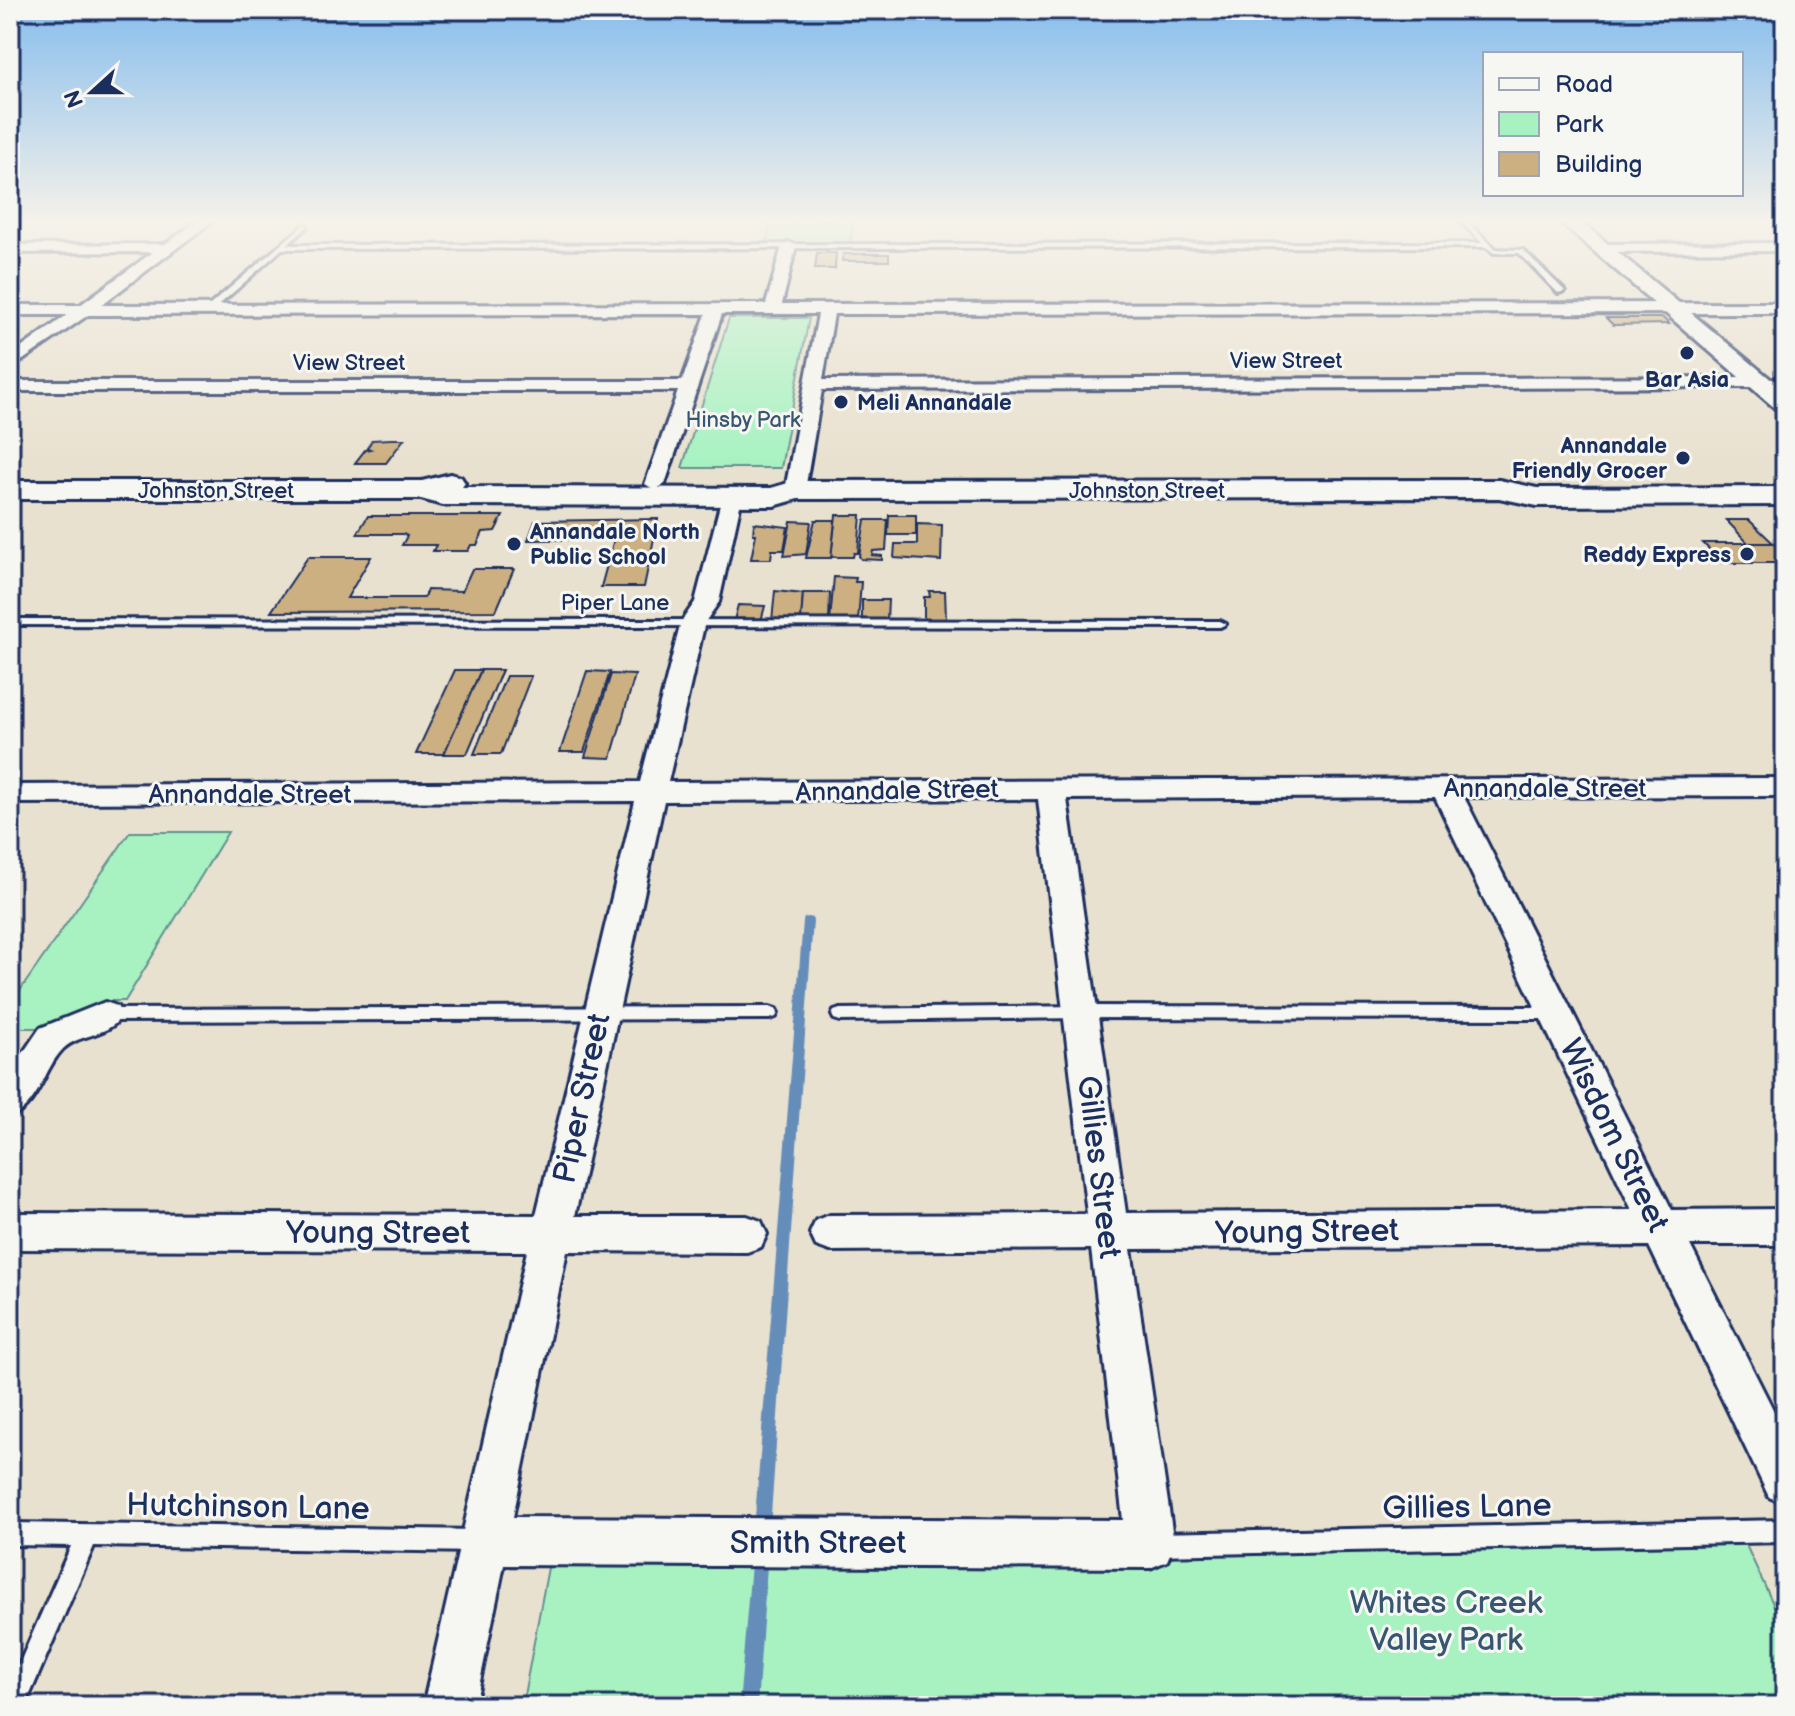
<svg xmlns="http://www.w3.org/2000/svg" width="1795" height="1716" viewBox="0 0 1795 1716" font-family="'Balsamiq Sans',sans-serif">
<rect width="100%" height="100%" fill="#e9e1d0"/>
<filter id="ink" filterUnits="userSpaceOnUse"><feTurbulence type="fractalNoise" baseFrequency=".0125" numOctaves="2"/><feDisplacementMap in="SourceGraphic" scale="16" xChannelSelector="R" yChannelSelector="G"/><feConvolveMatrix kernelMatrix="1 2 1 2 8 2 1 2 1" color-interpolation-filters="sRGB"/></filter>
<g filter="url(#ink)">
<!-- green -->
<g fill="#a8f2c1" stroke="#629090" stroke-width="2">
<polygon points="772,220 853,220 850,244 766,243"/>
<polygon points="729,318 809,318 781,468 682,468"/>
<polygon points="130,832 228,832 125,1001 107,1001 54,1028 10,1028 10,1005"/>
<polygon points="1740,1532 1785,1630 1785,1706 522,1706 553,1541"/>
</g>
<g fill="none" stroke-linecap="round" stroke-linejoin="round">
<!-- stream -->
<g fill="#658db9" fill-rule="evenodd">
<rect x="791" y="220" width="4" height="5"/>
<polygon points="808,917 812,918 813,921 770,1529 768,1535 762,1537 756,1535 754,1529 803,921 804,918"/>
<polygon points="760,1544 766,1546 768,1552 757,1706 739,1706 752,1552 754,1546"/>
</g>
</g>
<!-- building -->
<g fill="#ccb082" stroke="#1b2f5e" stroke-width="2">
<polygon points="817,253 836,253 835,269 815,269"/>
<polygon points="843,254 889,254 889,261 842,261"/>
<polygon points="1606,318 1663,318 1669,324 1613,325"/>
<polygon points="391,439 404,439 386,463 355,463 365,450 370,449 367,448 372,440"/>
<polygon points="836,515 861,515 858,553 854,553 853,557 831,557"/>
<polygon points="889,515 916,515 916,535 888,535"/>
<polygon points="368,516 503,516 495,531 483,532 477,545 471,545 468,551 433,551 436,545 402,545 407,536 403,534 357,534"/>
<polygon points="658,519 644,587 601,587 614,539 528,540 535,521"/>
<polygon points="815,520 835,520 831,558 806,558"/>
<polygon points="865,520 888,520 886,550 873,551 872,555 882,556 882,560 861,559 859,556"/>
<polygon points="1726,520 1749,520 1773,543 1748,543"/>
<polygon points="791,521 811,522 806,554 784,556"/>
<polygon points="754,523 788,527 784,550 772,550 771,559 751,559 756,534 753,534"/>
<polygon points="917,524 942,525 941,561 894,558 895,544 917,544"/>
<polygon points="1703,543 1773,543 1785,555 1785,563 1722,563"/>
<polygon points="308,557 371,557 347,598 424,598 427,590 462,591 472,569 514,569 496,611 271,612"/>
<polygon points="834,577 856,578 855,582 861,582 858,621 830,621"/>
<polygon points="775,591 803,594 801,621 772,621"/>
<polygon points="929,591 945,591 946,619 924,619 924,597 930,597"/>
<polygon points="803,593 830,593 829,621 801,621"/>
<polygon points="862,600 888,600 887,620 862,620"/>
<polygon points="738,605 765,606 761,621 734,620"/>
<polygon points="455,670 481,670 444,754 416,754"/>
<polygon points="481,670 502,670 467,754 444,754"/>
<polygon points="587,671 610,672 584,752 560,752"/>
<polygon points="611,674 635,675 611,758 585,757"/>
<polygon points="506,676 531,676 501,754 474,754"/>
</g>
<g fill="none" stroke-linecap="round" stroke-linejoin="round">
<!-- service casing -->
<g stroke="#1b2f5e" stroke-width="6">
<g id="service">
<polygon points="1459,220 1465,220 1496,249 1523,250 1565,291 1558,293 1519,253 1494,253 1486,247 282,249 211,312 204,310 305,224 307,227 287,245 1482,243"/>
<polygon points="1785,379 1785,383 1759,385 1755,382 1759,379"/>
<polygon points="10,619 1220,621 1226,624 1220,627 10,625"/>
<polygon points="1080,1006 1555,1007 1561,1009 1563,1013 1561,1017 1555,1019 1080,1018 840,1021 834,1019 832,1015 834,1011 840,1009"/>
<polygon points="770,1007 776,1009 778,1013 776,1017 770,1019 105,1021 99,1019 97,1015 99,1011 105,1009"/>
<polygon points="1785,1520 1785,1542 1155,1555 1147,1552 1144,1544 1147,1536 1155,1533"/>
<polygon points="10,1523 478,1530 486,1533 489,1541 486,1549 478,1552 94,1546 25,1706 10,1706 10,1685 71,1546 10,1545"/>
</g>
</g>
<!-- minor casing -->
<g stroke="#1b2f5e" stroke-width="6">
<g id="minor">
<polygon points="199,220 214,220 101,305 766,304 782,246 789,242 796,246 782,304 1785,303 1785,313 834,314 823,380 1759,377 1768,382 1759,387 822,390 805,490 795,496 785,490 818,314 722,314 665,484 655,490 645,484 678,391 10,391 10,381 682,381 706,314 88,315 10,369 10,356 67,315 10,315 10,305 80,305 153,252 10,253 10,245 165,244"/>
<polygon points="1785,243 1785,251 1601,252 1594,248 1601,244"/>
<path d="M732 491 742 497 719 602 705 622 668 782 1785 778V796L1464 797 1672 1210 1785 1209V1245H1690L1785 1433V1504L1769 1497 1649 1246 1131 1249 1174 1544 1167 1561 1150 1568 504 1565 475 1706H423L527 1251 10 1249V1213L536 1215 635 801 10 803V785L640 782 681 622 695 602 722 497ZM1435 797 1632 1210 1126 1213 1067 799ZM1038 799 1087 1214 830 1215 816 1220 810 1233 816 1246 830 1251 1091 1249 1123 1520 513 1517 567 1251 747 1252 761 1247 767 1234 761 1221 747 1216H575L664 801Z"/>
<path d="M105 1002 117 1006 122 1015C110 1037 79 1033 63 1049 43 1069 39 1107 10 1117V1072L40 1028Z"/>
</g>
</g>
<!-- secondary casing -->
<g stroke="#1b2f5e" stroke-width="6">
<polygon id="secondary" points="1558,220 1579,220 1785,391 1785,412 1776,409"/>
</g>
<!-- primary casing -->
<g stroke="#1b2f5e" stroke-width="6">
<polygon id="primary" points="450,474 461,477 465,483 462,487 771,488 795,481 1499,480 1537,488 1785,487 1785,505 1537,506 1499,498 798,499 774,506 443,505 421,499 10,499 10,481 422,481"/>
</g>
<!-- service -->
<use href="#service" fill="#f6f6f2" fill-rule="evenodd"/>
<!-- minor -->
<use href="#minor" fill="#f6f6f2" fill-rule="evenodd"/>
<!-- secondary -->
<use href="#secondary" fill="#f6f6f2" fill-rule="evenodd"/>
<!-- primary -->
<use href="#primary" fill="#f6f6f2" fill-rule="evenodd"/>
</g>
</g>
<!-- sky -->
<linearGradient id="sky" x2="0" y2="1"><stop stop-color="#87bded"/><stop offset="0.48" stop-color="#f5f2ea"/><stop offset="1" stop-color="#f5f2ea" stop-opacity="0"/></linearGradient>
<rect width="1795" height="460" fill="url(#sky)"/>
<!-- markers -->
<g fill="#1b2f5e" stroke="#f6f6f2" stroke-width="3">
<circle cx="1687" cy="353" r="8"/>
<circle cx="841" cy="402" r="8"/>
<circle cx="1683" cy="458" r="8"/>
<circle cx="514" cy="544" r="8"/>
<circle cx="1747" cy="554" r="8"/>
</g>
<g text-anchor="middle" stroke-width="6" stroke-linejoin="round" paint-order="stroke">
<!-- far-street labels -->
<g font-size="22" fill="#1b2f5e" stroke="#f6f6f2">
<text x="1286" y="368">View Street</text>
<text x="349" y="370">View Street</text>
<text x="216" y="498">Johnston Street</text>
<text x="1147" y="498">Johnston Street</text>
<text x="615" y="610">Piper Lane</text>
</g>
<!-- far-poi labels -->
<g font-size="22" font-weight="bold" fill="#1b2f5e" stroke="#f6f6f2" text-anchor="start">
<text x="1687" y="387" text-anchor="middle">Bar Asia</text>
<text x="857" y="410">Meli Annandale</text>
<text x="1667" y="453" text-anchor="end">Annandale<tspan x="1667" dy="25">Friendly Grocer</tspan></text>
<text x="530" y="539">Annandale North<tspan x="530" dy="25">Public School</tspan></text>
<text x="1731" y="562" text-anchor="end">Reddy Express</text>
</g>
<!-- far-park labels -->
<g font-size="22" fill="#375672" stroke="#f6f6f2">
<text x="743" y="427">Hinsby Park</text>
</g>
<!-- street labels -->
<g font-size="26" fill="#1b2f5e" stroke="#f6f6f2">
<text x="1545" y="797">Annandale Street</text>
<text transform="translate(897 790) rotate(-1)" y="9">Annandale Street</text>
<text x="250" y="803">Annandale Street</text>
</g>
<!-- near-street labels -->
<g font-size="32" fill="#1b2f5e" stroke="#f6f6f2">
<text transform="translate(581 1098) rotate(-78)" y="11">Piper Street</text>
<text transform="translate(1615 1135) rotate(64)" y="11">Wisdom Street</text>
<text transform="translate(1100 1167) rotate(83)" y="11">Gillies Street</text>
<text transform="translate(1307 1231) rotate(-1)" y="11">Young Street</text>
<text x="378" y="1243">Young Street</text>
<text transform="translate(248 1506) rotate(1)" y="11">Hutchinson Lane</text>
<text transform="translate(1467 1506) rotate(-1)" y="11">Gillies Lane</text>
<text x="818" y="1553">Smith Street</text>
</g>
<!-- near-park labels -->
<g font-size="32" fill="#375672" stroke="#f6f6f2">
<text x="1446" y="1613">Whites Creek<tspan x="1446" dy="37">Valley Park</tspan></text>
</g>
</g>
<!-- margin -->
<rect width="1795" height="1716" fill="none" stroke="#f6f6f2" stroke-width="40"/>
<rect x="20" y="20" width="1755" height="1676" fill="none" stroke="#1b2f5e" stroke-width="3" filter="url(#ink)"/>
<!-- legend -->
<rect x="1483" y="52" width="260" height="144" fill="#f6f6f2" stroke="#9ea6b7" stroke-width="2"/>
<rect x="1499" y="78" width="40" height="12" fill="#f6f6f2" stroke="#9ea6b7" stroke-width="2"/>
<text x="1555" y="92" font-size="24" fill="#1b2f5e">Road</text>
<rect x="1499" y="112" width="40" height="24" fill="#a8f2c1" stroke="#9ea6b7" stroke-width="2"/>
<text x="1555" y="132" font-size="24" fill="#1b2f5e">Park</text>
<rect x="1499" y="152" width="40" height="24" fill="#ccb082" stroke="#9ea6b7" stroke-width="2"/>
<text x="1555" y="172" font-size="24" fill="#1b2f5e">Building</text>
<!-- north arrow -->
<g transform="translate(92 92) rotate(249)" stroke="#f6f6f2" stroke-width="6" paint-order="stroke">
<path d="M0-6L14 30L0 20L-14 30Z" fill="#1b2f5e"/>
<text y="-12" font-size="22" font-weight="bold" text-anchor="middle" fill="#1b2f5e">N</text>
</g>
</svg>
